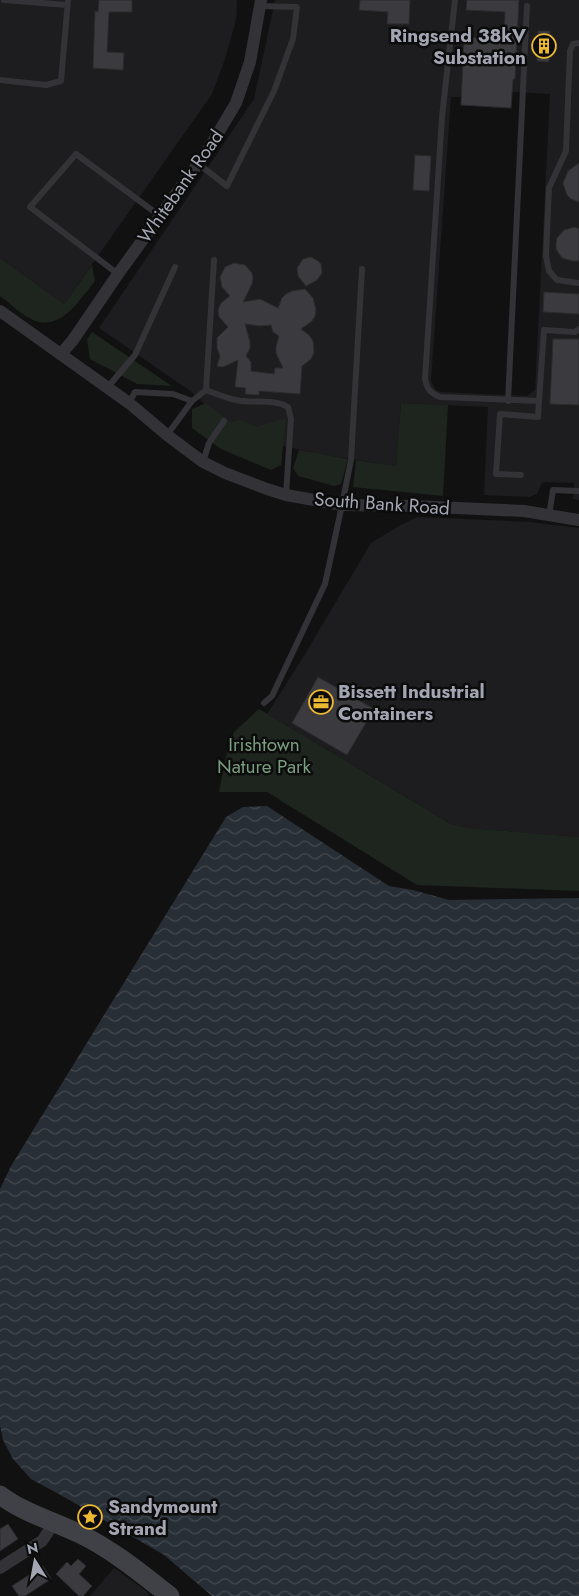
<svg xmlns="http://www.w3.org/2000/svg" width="579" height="1596" viewBox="0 0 579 1596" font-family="Jost,sans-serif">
<defs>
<pattern id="water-waves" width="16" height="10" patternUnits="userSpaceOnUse" patternTransform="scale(1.25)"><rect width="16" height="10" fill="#282e35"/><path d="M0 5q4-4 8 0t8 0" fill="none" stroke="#444950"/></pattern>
</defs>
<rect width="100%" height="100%" fill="#111112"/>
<!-- built -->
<g fill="#1d1d1f" fill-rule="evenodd">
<polygon points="0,0 237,0 236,20 225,59 212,94 64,304 0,258"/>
<path d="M275 0H579V500L573 499 574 483 546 482 542 483 537 494 529 497 484 495 488 407 401 403 396 466 319 454 262 441 213 412 189 390 99 328 254 99ZM462 89 550 94 535 390 527 396 441 392 436 390 431 381 451 97H461Z"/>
<polygon points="417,517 530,522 579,528 579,837 469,828 451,824 267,714 302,659 371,543 397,527"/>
<polygon points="114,1568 149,1593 147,1596 90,1596"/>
</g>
<!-- green -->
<g fill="#1d251e">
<path d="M0 258 64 304 92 265 95 281C80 299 60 334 31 319 20 314 10 303 0 296Z"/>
<polygon points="92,332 172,386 137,384 90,359 87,339"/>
<polygon points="206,403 230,422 241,420 257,427 286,418 281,465 271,470 221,449 192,428 192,409"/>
<polygon points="401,403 448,405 443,496 353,487 356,460 396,466"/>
<polygon points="299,450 348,459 341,484 334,486 298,476 293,468"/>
<polygon points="259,709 451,824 469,828 579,837 579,891 417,885 267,792 219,792 226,756 234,732"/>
</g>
<!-- water -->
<polygon fill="url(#water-waves)" points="267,806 389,886 413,890 449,900 579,898 579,1596 212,1596 164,1555 66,1498 31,1479 13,1459 3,1440 0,1426 0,1189 11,1166 226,817 243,807"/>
<!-- building -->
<g fill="#3b3b3f" stroke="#2b2b2e" fill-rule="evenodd">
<polygon points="99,0 132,0 132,12 109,12 107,52 124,53 123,70 93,68 95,11 98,12"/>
<polygon points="360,0 410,0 409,24 387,24 388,12 359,10"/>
<polygon points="467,0 519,0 515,79 513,79 511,108 461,105 464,37 504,39 505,12 466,10"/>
<polygon points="538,31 550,31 549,62 537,61"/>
<polygon points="415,155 431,156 429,191 413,190"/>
<polygon points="579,163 579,202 571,199 567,195 563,183 568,171"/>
<polygon points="575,227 579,229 579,261 573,261 562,258 556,249 556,244 557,238 564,230"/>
<polygon points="311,257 318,261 321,264 322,273 317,280 306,286 298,276 297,268 303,259"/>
<path d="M234 263 245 265 252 273 253 278 252 284 243 302 260 299 278 308 282 298 286 294 292 291 305 289 313 298 316 310 315 316 312 321 301 329 309 335 313 341 314 353 311 359 302 366 300 394 259 391V395L245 394 246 388 235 387 238 360 223 367 217 366 220 356 217 348V338L228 327 219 317 218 310 221 303 230 296 222 287 220 277 225 267ZM245 324 260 326 271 325 273 332 279 336 276 347V353L283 368H275L274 374 251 371V362L246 356 250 348V342Z"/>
<polygon points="544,292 579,294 579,314 543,312"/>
<polygon points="553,339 579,339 579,405 550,404"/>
<polygon points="318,677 374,709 347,755 292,723"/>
<polygon points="8,1524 18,1539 0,1551 0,1529"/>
<polygon points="78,1559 86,1566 79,1574 92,1586 83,1596 79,1596 56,1574 67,1562 71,1566"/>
<polygon points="43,1566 51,1579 25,1596 19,1596 12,1586"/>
</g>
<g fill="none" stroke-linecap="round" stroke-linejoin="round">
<!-- lane -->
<g stroke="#323237" stroke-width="6">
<polyline points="4,0 67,5"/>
<path d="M455 0 442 117 425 379C427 389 430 393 440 397L539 401 544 330 575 332 579 329"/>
<polyline points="579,43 573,44 570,51 566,151 549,188 546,256 549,271 557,280 579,283"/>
<polyline points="0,80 46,85 61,81 68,0"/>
<polyline points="197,163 227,186 274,91 293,39 297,7 260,6"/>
<polyline points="118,274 30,207 76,154 160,216"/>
<polyline points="107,388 135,355 175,267"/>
<polyline points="206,390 214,260"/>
<path d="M192 401 206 390C216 394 226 398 236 400 253 404 272 398 288 407L291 419 286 495"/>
<polyline points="508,401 527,6"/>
<polyline points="129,403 135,392 173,394 192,401 167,435"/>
<polyline points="203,462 209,443 224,421"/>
<polyline points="521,475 496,474 500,414 538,417 539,401"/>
<polyline points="549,516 553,490 579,491"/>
<polyline points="264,703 272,696 325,584 342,505 351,460 362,269"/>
</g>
<!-- street -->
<g stroke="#323237" stroke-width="12">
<polyline points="0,311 129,403 167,435 203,462 225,473 267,489 286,495 342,505 413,506 524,511 579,520"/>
<polyline points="61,354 73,340 118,274 208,150 236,103 250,62 261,0"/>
<polyline points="0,1568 42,1541 54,1523"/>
</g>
<!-- secondary -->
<path stroke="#404147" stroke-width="19" d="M0 1495C24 1513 53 1521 80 1534 113 1550 142 1574 170 1596"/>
</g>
<!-- icons -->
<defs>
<g id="building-ring" transform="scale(1.25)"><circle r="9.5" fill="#0c0c0d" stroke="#eab831" stroke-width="1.5"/><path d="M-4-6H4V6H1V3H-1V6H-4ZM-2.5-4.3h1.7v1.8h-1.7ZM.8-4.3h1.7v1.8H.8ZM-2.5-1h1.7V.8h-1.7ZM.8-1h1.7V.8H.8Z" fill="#eab831"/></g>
<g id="office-ring" transform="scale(1.25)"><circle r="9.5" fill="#0c0c0d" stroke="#eab831" stroke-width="1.5"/><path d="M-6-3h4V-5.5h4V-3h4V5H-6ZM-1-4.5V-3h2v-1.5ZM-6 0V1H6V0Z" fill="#eab831"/></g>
<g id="sight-ring" transform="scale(1.25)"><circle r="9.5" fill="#0c0c0d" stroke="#eab831" stroke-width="1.5"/><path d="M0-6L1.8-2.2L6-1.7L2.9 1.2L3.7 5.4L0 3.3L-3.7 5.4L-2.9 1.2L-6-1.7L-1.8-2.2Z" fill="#eab831"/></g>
</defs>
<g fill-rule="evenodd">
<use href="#building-ring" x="544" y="46"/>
<use href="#office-ring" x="321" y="702"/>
<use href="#sight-ring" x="90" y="1517"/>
</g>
<g text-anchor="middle" stroke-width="5" stroke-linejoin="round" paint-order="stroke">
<!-- poi labels -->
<g font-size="19" font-weight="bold" fill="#a3a6b2" stroke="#0c0c0d" text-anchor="start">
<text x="526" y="42" text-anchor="end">Ringsend 38kV<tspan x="526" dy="22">Substation</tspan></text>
<text x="338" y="698">Bissett Industrial<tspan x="338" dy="22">Containers</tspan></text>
<text x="108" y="1513">Sandymount<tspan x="108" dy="22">Strand</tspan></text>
</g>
<!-- street labels -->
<g font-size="19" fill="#a3a6b2" stroke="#0c0c0d">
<text transform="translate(180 186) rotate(-55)" y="7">Whitebank Road</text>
<text transform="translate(382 503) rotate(4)" y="7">South Bank Road</text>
</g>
<!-- park labels -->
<g font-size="19" fill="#7a9d7f" stroke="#0c0c0d">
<text x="264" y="751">Irishtown<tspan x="264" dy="22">Nature Park</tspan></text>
</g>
</g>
<!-- north arrow -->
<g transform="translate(35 1561) rotate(349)" stroke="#0c0c0d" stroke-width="4" paint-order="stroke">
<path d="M0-4L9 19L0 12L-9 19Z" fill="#a3a6b2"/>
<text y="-8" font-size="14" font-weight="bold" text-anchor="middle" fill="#a3a6b2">N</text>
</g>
</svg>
